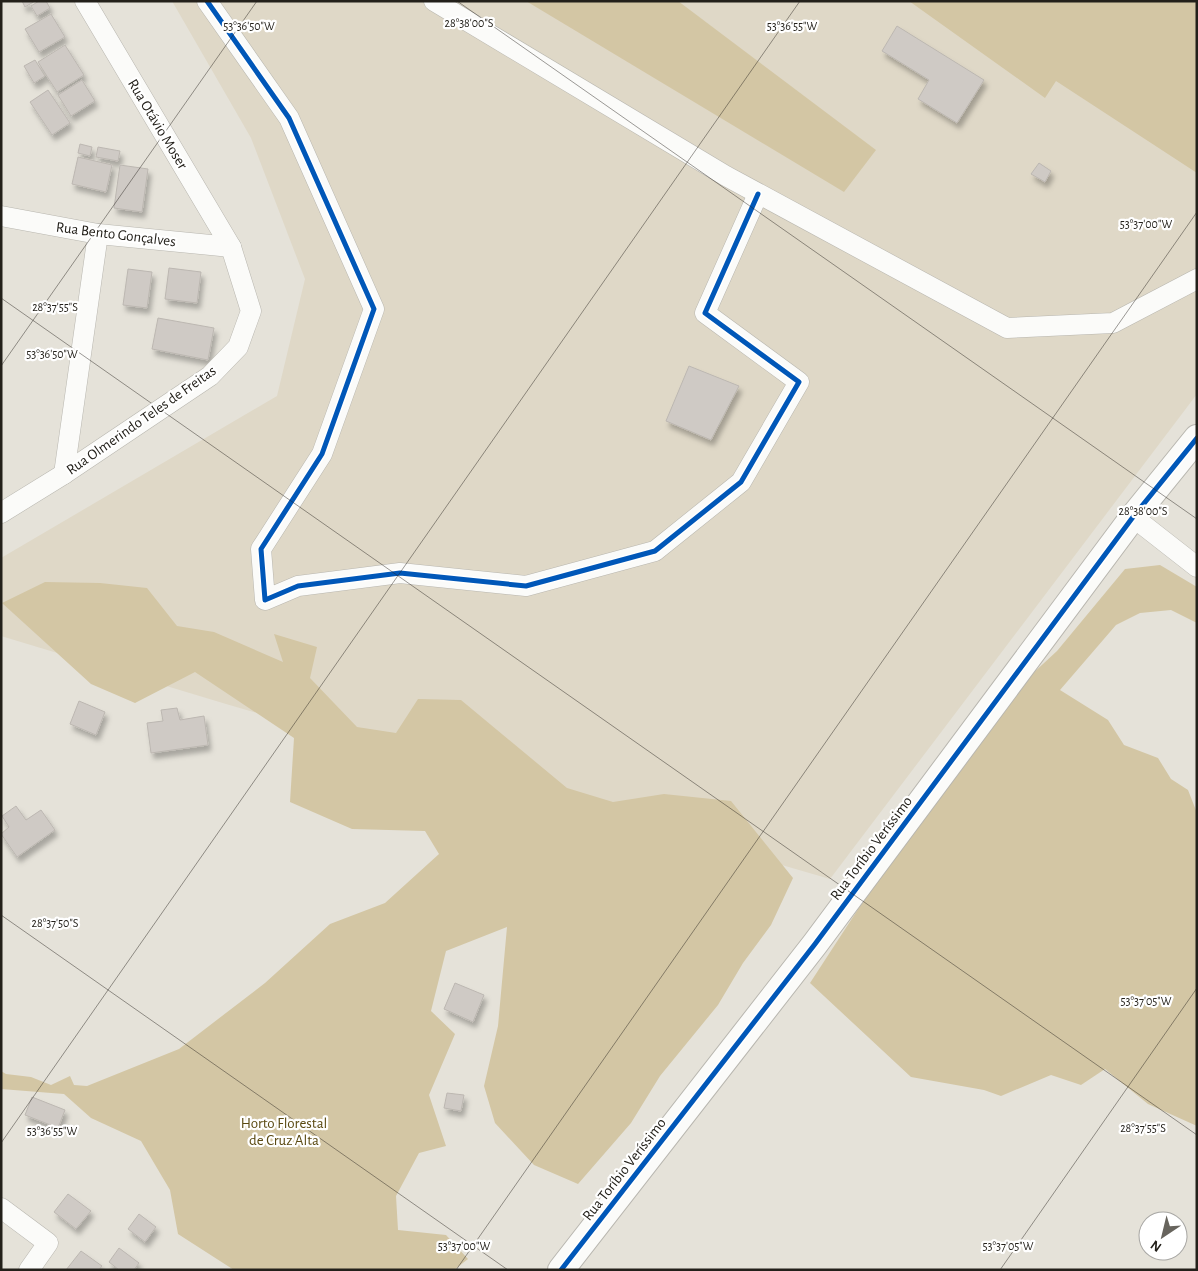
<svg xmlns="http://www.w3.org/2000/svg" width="1198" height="1271" viewBox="0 0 1198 1271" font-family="'Alegreya Sans',sans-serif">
<defs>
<filter id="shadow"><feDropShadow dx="3" dy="5.5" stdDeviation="2.5" flood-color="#0004"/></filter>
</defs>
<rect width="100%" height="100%" fill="#e5e2d9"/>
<!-- built -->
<polygon fill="#dfd8c7" points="172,1 1197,1 1197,394 830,879 226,704 1,636 1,558 277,396 305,279 251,138"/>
<!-- green -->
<g fill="#d3c6a4">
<polygon points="526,1 678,1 876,150 844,192"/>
<polygon points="909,1 1197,1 1197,173 1056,81 1045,98"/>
<polygon points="1160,565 1197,587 1197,623 1171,610 1140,613 1116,625 1060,690 1108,720 1124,745 1158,758 1171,779 1188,790 1197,813 1197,1126 1148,1104 1105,1069 1081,1085 1051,1075 1001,1096 984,1090 911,1077 810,983 866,897 1016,689 1057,651 1125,569"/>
<polygon points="45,582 100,583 147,588 177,626 214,632 283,662 274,634 317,647 310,678 357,727 396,733 418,699 461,700 567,788 613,802 664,794 731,801 793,878 771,925 743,963 718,1005 660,1076 631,1123 578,1184 534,1165 495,1123 484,1086 498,1026 507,927 446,951 431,1011 455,1034 429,1095 446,1146 419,1153 396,1196 398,1230 446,1235 468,1259 454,1270 234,1270 178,1234 170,1190 141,1141 91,1118 64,1094 1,1089 1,1071 6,1074 31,1077 51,1085 70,1076 74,1085 87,1086 179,1049 265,983 330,924 385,903 439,854 425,831 352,829 290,802 294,738 195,672 135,703 91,684 2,603"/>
</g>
<!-- building -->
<g fill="#cfcac5" stroke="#bcb7b1" filter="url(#shadow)">
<polygon points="22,1 35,1 25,7"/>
<polygon points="39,1 46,1 50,8 37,16 31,6"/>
<polygon points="51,14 65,37 39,52 25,29"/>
<polygon points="897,26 984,80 957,123 918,99 929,80 882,51"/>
<polygon points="65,45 84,75 57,92 38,62"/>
<polygon points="35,60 45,76 34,83 24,66"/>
<polygon points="82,80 95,101 71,116 58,95"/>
<polygon points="48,90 70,123 52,135 30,102"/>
<polygon points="80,144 92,147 90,156 78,153"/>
<polygon points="98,147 120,151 118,161 96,157"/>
<polygon points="78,157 112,165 106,192 72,184"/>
<polygon points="1039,163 1051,171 1045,182 1031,174"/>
<polygon points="120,165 148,169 142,212 114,208"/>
<polygon points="169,268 201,272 197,303 165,299"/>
<polygon points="128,269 152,272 147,308 123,305"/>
<polygon points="158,318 214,328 208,360 152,349"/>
<polygon points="689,366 739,386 711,440 666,421"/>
<polygon points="79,701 105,712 96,735 70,724"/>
<polygon points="177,708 180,720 204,716 208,745 151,753 147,723 163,721 161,710"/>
<polygon points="16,806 26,820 41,810 55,830 17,857 1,834 9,827 2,816"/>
<polygon points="455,983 484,995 473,1022 444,1009"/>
<polygon points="447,1093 464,1095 461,1111 444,1108"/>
<polygon points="32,1097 65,1110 58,1128 25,1115"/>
<polygon points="68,1194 91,1211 76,1229 54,1212"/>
<polygon points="139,1214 156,1227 145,1242 128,1229"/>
<polygon points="119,1248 139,1263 134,1270 119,1270 109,1262"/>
<polygon points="81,1251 102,1266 99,1270 66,1270"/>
</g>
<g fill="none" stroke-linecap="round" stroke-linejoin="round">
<!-- minor casing -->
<g stroke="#b8b6af" stroke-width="21">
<g id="minor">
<polyline points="207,1 289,118 374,309 322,454 261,549 265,600 298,586 400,573 526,586 655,551 741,482 799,382 705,313 758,194"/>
<polyline points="434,1 726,176 1007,328 1113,323 1197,279"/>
<polyline points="1,216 98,234 231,247"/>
<polyline points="64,474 98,234"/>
<polyline points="1,513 64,474 210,376 238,347 251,311 231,247 85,1"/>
<polyline points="1133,517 1197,567"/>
<polyline points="1,1208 48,1243 29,1270"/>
</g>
</g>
<!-- tertiary casing -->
<g stroke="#b8b6af" stroke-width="28">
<polyline id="tertiary" points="561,1270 815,944 1133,517 1197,438"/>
</g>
<!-- minor -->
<use href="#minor" stroke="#fbfbf9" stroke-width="20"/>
<!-- tertiary -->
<use href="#tertiary" stroke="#fbfbf9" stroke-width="26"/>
<!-- cycleway casing -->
<g stroke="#fff" stroke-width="8">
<g id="cycleway">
<polyline points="207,1 289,118 374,309 322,454 261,549 265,600 298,586 400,573 526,586 655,551 741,482 799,382 705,313 758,194"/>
<polyline points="561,1270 815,944 1133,517 1197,438"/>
</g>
</g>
<!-- cycleway -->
<use href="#cycleway" stroke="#0057b8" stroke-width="5"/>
</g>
<!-- ticks -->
<path fill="none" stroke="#23201a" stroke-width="1" stroke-opacity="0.45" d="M457 1 1197 519M1 298 1197 1135M1 366 257 1M1 915 508 1270M1 1143 800 1M456 1270 1197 212M1000 1270 1197 988"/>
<g text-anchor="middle" stroke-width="4.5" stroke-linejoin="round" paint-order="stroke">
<!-- street labels -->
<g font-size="15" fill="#23201a" stroke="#fff">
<text transform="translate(158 124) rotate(59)" y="5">Rua Otávio Moser</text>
<text transform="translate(116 234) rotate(7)" y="5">Rua Bento Gonçalves</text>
<text transform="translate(141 420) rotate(-35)" y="5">Rua Olmerindo Teles de Freitas</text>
<text transform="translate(871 848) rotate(-53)" y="5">Rua Toríbio Veríssimo</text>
<text transform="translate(624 1169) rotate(-52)" y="5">Rua Toríbio Veríssimo</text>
</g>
<!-- park labels -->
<g font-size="15" fill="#5a4911" stroke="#fff">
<text x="284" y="1128">Horto Florestal<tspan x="284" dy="17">de Cruz Alta</tspan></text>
</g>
</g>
<g font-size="12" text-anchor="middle" fill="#23201a" stroke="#fff" stroke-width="4.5" stroke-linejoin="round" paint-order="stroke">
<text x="469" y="27">28°38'00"S</text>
<text x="249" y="30">53°36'50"W</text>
<text x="792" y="30">53°36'55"W</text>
<text x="1146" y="228">53°37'00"W</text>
<text x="55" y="311">28°37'55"S</text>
<text x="52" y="358">53°36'50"W</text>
<text x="1143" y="515">28°38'00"S</text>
<text x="55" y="927">28°37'50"S</text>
<text x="1146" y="1005">53°37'05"W</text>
<text x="1143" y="1132">28°37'55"S</text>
<text x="52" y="1135">53°36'55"W</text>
<text x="464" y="1250">53°37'00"W</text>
<text x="1008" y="1250">53°37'05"W</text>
</g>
<!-- border -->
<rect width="1198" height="1271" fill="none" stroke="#23201a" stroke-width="5"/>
<!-- north arrow -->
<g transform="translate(1163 1236) rotate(215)"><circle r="24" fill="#ffffff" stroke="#a7a6a3"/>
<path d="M0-4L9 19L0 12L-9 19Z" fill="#67645d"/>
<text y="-8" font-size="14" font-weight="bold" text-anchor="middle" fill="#23201a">N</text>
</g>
</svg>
